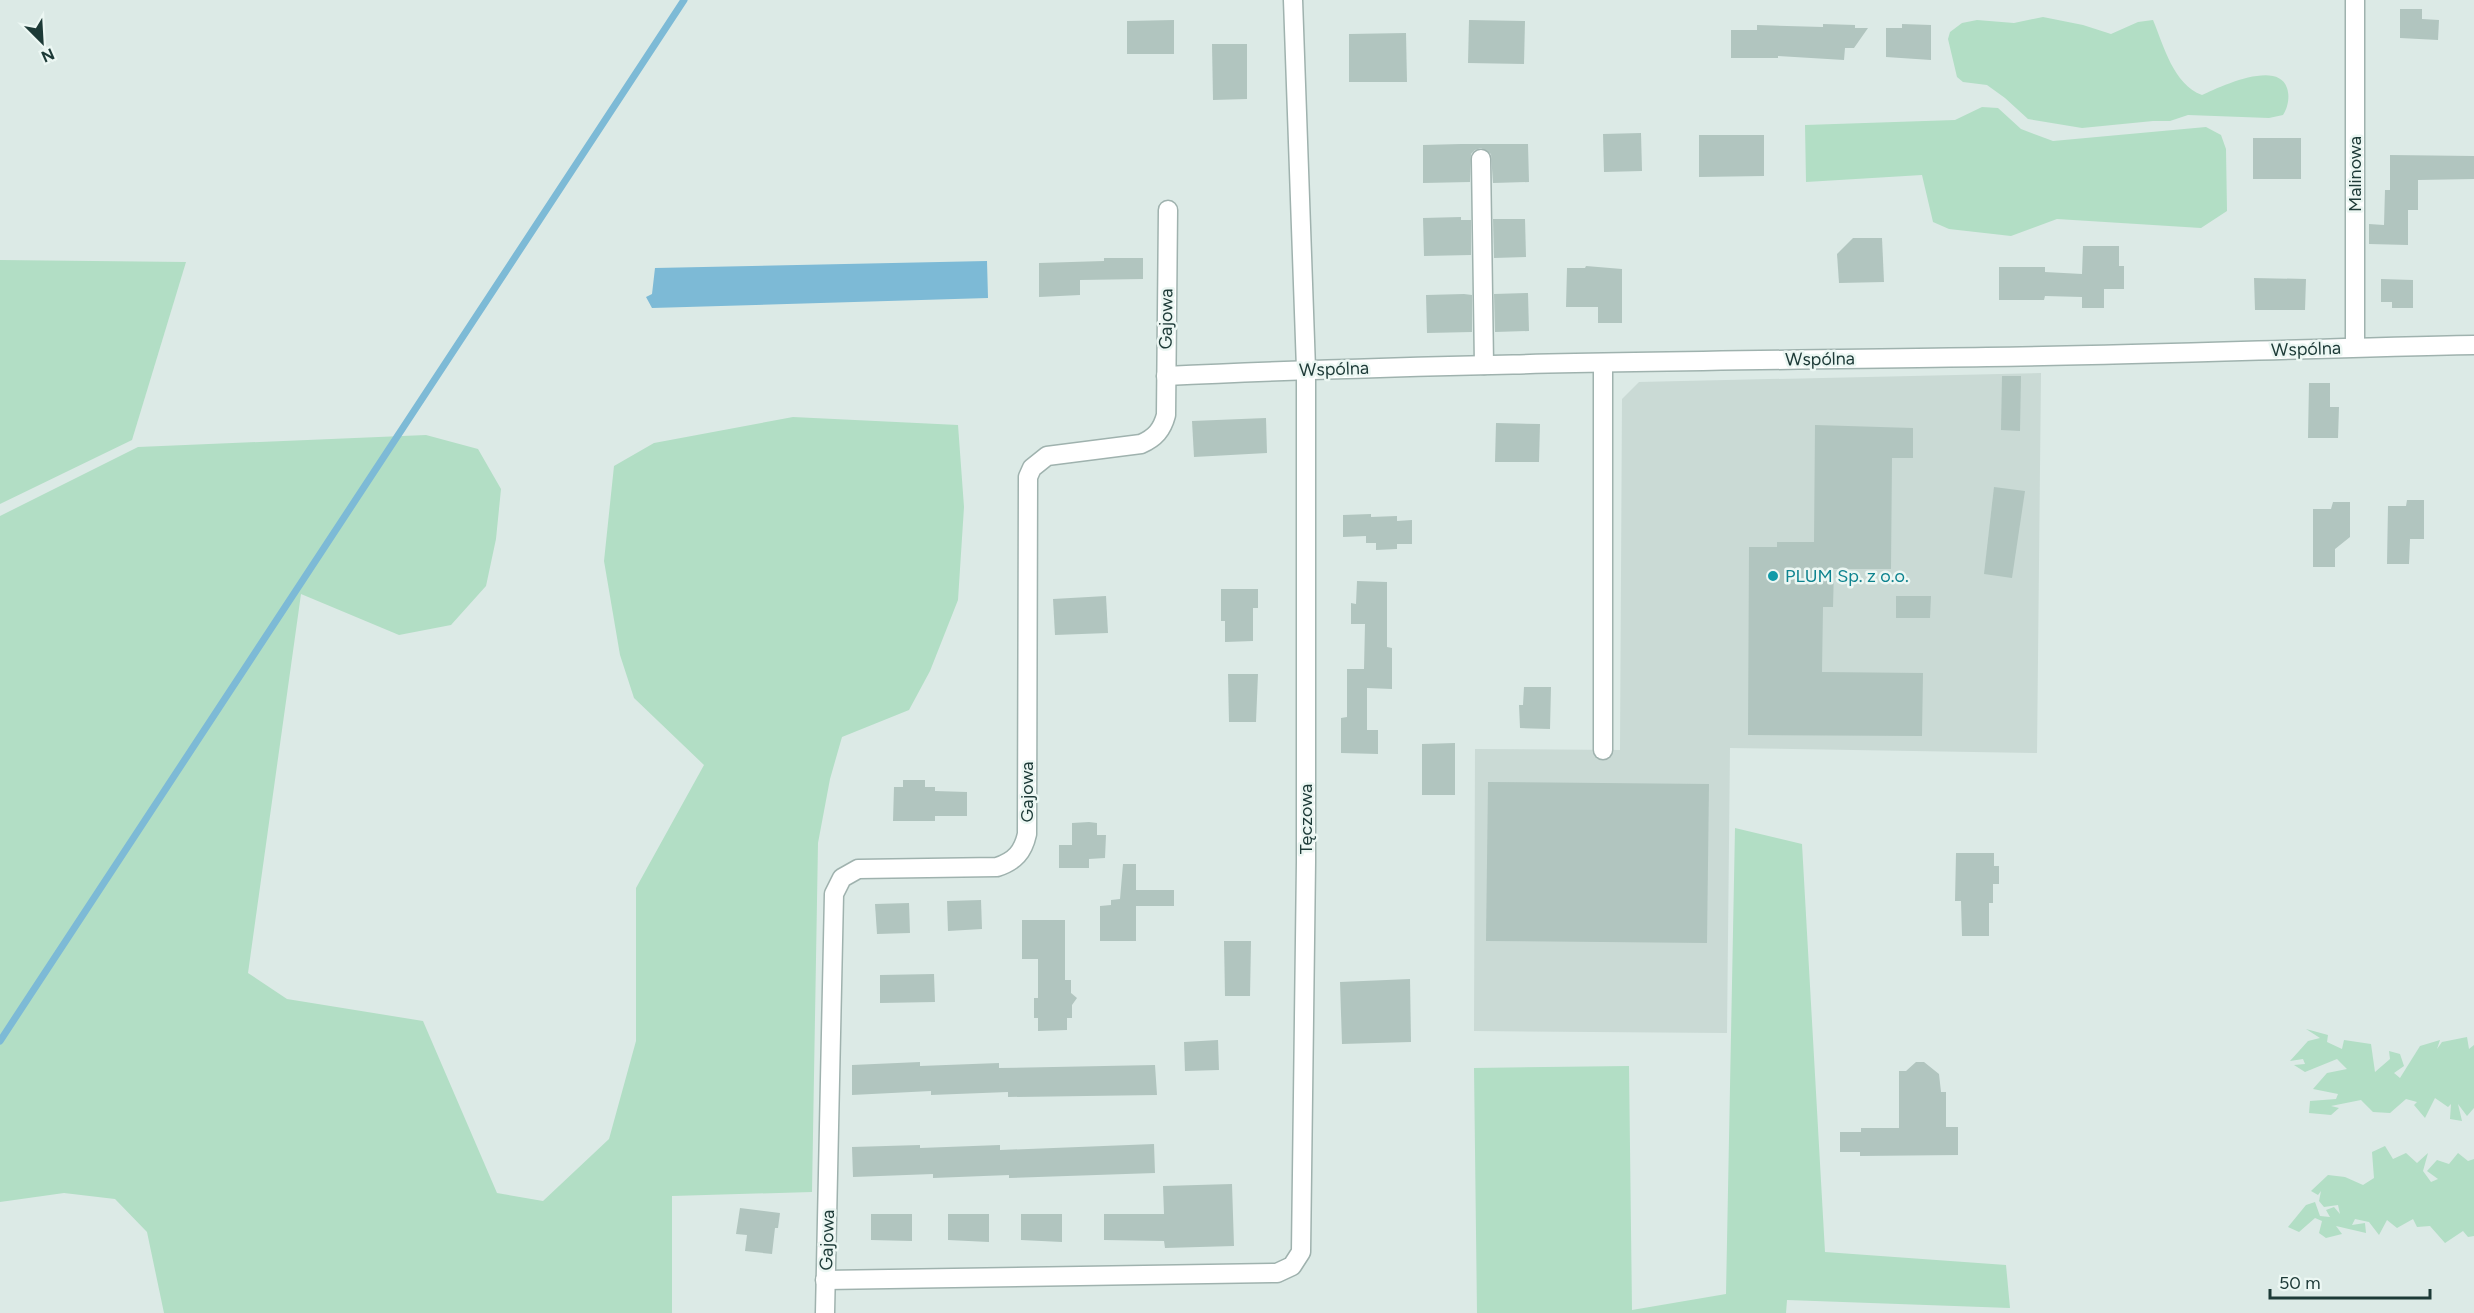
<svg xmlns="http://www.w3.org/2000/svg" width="2474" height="1313" viewBox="0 0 2474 1313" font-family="Figtree,sans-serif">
<rect width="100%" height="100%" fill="#dceae6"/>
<!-- built -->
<polygon fill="#cadad5" points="2041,373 2037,753 1730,748 1727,1033 1474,1031 1475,749 1620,750 1622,399 1639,382"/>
<!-- green -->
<g fill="#b2dec5">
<path d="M2043 17 2083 25 2111 34 2138 22 2153 20C2164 46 2173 84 2202 95 2219 87 2278 59 2287 88 2290 97 2288 107 2283 115L2269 118 2188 115 2170 121H2153L2082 128 2028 119 2005 98 1987 85 1963 82 1957 77 1948 39 1950 32 1962 23 1977 20 2014 23Z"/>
<polygon points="1982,107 1998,108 2021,129 2053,141 2206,127 2221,135 2226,149 2227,211 2201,228 2057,219 2011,236 1949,229 1933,222 1922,175 1806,182 1805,125 1955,120"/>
<polygon points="0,260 186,262 132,440 0,504"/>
<polygon points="793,417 958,425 964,507 958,600 930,671 909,710 842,737 830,779 818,843 812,1192 672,1196 672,1313 164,1313 147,1232 115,1199 64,1193 0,1202 0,516 138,447 426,435 478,449 501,489 496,539 486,586 451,625 399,635 301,594 248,973 287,999 423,1021 497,1193 543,1201 609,1139 636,1041 636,888 704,765 634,698 620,655 604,561 614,466 654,443"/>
<polygon points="1735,828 1802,844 1825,1252 2006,1265 2010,1308 1787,1300 1786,1313 1477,1313 1474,1068 1629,1066 1632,1310 1726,1294"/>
<polygon points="2306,1029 2328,1035 2327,1042 2342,1049 2344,1040 2371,1044 2375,1072 2390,1059 2389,1051 2400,1054 2404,1066 2394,1073 2400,1078 2420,1046 2440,1040 2437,1049 2442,1042 2467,1037 2469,1049 2474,1045 2474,1108 2467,1116 2458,1104 2462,1121 2450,1119 2451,1104 2448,1107 2435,1098 2425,1118 2414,1105 2417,1102 2406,1099 2390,1113 2373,1112 2361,1100 2331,1106 2339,1108 2331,1115 2309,1113 2310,1101 2336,1099 2338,1094 2313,1089 2327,1073 2347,1069 2337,1059 2305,1072 2294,1065 2305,1064 2303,1059 2290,1061 2308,1041 2320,1038"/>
<polygon points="2385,1146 2393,1159 2406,1153 2417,1163 2428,1153 2423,1171 2431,1182 2438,1179 2427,1171 2437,1160 2449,1164 2458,1153 2468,1161 2474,1159 2474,1236 2468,1237 2463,1231 2445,1243 2430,1226 2417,1227 2413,1219 2397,1228 2387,1220 2379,1235 2369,1222 2355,1219 2352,1225 2365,1223 2366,1233 2336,1226 2342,1234 2326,1238 2319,1233 2322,1221 2315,1218 2299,1232 2288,1227 2306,1205 2315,1202 2320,1216 2330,1217 2326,1210 2334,1207 2340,1214 2338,1205 2324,1207 2319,1201 2321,1191 2318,1195 2311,1191 2328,1175 2345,1177 2363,1185 2374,1178 2372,1152"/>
</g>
<!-- water -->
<polygon fill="#7dbad6" points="987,261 988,298 652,308 646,297 652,294 655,268"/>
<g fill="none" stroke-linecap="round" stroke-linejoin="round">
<!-- stream -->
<polyline stroke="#7dbad6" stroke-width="7" points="0,1041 684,0"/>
</g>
<!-- building -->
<g fill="#b1c5bf">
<polygon points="2400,9 2422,9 2422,19 2439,20 2438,40 2400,38"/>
<polygon points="1174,20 1174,54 1127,54 1127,21"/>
<polygon points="1469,20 1525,21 1524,64 1468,63"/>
<polygon points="1823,24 1855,25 1855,28 1868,28 1854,48 1845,48 1844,60 1778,56 1778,58 1731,58 1731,30 1757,30 1757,25 1823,27"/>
<polygon points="1902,24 1931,25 1931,60 1886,57 1886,28 1902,28"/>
<polygon points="1406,33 1407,82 1349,82 1349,34"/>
<polygon points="1212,44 1247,44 1247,99 1213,100"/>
<polygon points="1641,133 1642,171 1604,172 1603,134"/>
<polygon points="1699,135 1764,135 1764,176 1699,177"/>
<rect x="2253" y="138" width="48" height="41"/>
<polygon points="1461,144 1528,144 1529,182 1493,183 1491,154 1481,148 1475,150 1471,154 1470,182 1423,183 1423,145"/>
<polygon points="2390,155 2474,156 2474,179 2418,180 2418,210 2408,210 2408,245 2369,244 2369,224 2384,225 2385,190 2390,190"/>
<polygon points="1461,217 1461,220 1471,220 1471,255 1424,256 1423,218"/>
<polygon points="1493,219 1525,219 1526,257 1494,258"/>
<polygon points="1853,238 1882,238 1884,282 1839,283 1837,254"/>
<polygon points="2083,246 2119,246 2119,266 2124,266 2124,289 2104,289 2104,308 2082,308 2082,297 2045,296 2044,300 1999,300 1999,267 2045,267 2045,272 2082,274"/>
<polygon points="1104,258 1143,258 1143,279 1080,280 1080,295 1039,297 1039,263 1104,261"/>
<polygon points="1586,266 1622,269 1622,323 1598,323 1598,307 1566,307 1567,268 1585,268"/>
<polygon points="2254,278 2306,279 2305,310 2255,310"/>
<polygon points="2381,279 2413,280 2413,308 2392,308 2392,302 2381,302"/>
<polygon points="1528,293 1529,331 1495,332 1494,294"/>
<polygon points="1464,294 1472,295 1472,332 1427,333 1426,295"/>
<polygon points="2002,376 2021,376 2020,431 2001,430"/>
<polygon points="2309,383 2330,383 2330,407 2339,407 2338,438 2308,438"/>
<polygon points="1266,418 1267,453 1194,457 1192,421"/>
<polygon points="1496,423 1540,424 1539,462 1495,462"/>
<polygon points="1815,425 1913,428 1913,458 1892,458 1891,569 1834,569 1833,607 1823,607 1822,672 1923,673 1922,736 1748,735 1749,547 1777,547 1777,542 1814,542"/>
<polygon points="1994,487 2025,491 2012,578 1984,574"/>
<polygon points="2407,500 2424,500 2424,539 2410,539 2409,564 2387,564 2388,506 2406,506"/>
<polygon points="2333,502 2350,502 2350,537 2335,549 2335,567 2313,567 2313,509 2331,509"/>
<polygon points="1371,514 1371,517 1397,516 1397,521 1412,520 1412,544 1397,544 1397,549 1376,550 1376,543 1366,543 1366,536 1343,537 1343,515"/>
<polygon points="1357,581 1387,582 1387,647 1392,648 1392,689 1367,688 1367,730 1378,730 1378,754 1341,753 1341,718 1347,717 1347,669 1364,669 1365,624 1351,624 1351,603 1356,604"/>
<polygon points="1221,589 1258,589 1258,608 1253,608 1253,641 1225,642 1225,621 1221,621"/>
<polygon points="1106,596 1108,633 1055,635 1053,599"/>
<polygon points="1896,596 1931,596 1930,618 1896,618"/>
<polygon points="1228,674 1258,674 1256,722 1229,722"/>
<polygon points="1524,687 1551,687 1550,729 1520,728 1519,705 1523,705"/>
<polygon points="1455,743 1455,795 1422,795 1422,744"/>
<polygon points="903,780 925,780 925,787 935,787 935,791 967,792 967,816 935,816 935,821 893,821 894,787 903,787"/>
<polygon points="1488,782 1709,784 1707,943 1486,941"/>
<polygon points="1089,822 1097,823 1097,835 1106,835 1105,858 1089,859 1089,868 1059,868 1059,845 1072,845 1072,823"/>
<polygon points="1956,853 1994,853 1994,866 1999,866 1999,884 1993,884 1993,903 1989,903 1989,936 1962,936 1961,901 1955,901"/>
<polygon points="1123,864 1136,864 1136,890 1174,890 1174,906 1136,906 1136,941 1100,941 1100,906 1111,905 1111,900 1120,899"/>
<polygon points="981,900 982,929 948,931 947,901"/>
<polygon points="909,903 910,933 877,934 875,904"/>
<polygon points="1022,920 1065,920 1065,980 1071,980 1071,993 1077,998 1072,1005 1072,1018 1067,1018 1067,1030 1038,1031 1038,1018 1034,1018 1034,998 1038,998 1038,959 1022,959"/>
<polygon points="1224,941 1251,941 1250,996 1225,996"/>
<polygon points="934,974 935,1002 880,1003 880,975"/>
<polygon points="1410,979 1411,1042 1342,1044 1340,982"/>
<polygon points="1218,1040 1219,1070 1185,1071 1184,1042"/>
<polygon points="920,1062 920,1066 999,1063 999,1068 1155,1065 1157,1095 1008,1097 1008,1092 931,1095 931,1091 852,1095 852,1065"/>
<polygon points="1916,1062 1924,1062 1939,1074 1941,1092 1946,1092 1946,1127 1958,1127 1958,1155 1860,1156 1860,1152 1840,1152 1840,1132 1861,1132 1861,1128 1899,1128 1899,1071 1906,1071"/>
<polygon points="1154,1144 1155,1173 1009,1178 1009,1175 933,1178 933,1174 853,1177 852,1147 920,1145 920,1148 1000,1145 1000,1150"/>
<polygon points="1232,1184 1234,1246 1165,1248 1164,1241 1104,1240 1104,1214 1164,1214 1163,1186"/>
<polygon points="740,1208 780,1213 778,1228 775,1228 772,1254 745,1251 747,1235 736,1234"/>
<polygon points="871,1214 912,1214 912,1241 871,1240"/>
<polygon points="948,1214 989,1214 989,1242 948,1240"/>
<polygon points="1021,1214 1062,1214 1062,1242 1021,1240"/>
</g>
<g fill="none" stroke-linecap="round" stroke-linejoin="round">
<!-- street casing -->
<g stroke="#9fb2ae" stroke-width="21">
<g id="street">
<polyline points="1481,159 1484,365"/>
<polyline points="2355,347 2355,0"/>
<path d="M1166 376C1439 363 1713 361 1987 357 2150 355 2312 348 2474 345"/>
<polyline points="1603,750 1603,363"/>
<polyline points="825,1280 1277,1273 1292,1266 1301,1252 1306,862 1306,369 1293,0"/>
<path d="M825 1313 834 894 842 878 858 869 997 867C1015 861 1023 852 1027 834L1028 477 1032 468 1047 456 1141 444C1155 438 1162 430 1166 415L1168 210"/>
</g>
</g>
<!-- street -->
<use href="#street" stroke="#fff" stroke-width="18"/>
</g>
<!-- markers -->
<circle fill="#0f9aa8" stroke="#ecf7f3" stroke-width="2" cx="1773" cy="576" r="6"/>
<g text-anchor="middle" stroke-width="5" stroke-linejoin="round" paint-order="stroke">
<!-- street labels -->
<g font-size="18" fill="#1d3a37" stroke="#ecf7f3">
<text transform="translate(2355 174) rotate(-90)" y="6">Malinowa</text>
<text transform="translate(1166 319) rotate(-89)" y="6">Gajowa</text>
<text transform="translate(2306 349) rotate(-2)" y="6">Wspólna</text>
<text transform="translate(1820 359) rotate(-1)" y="6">Wspólna</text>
<text transform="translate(1334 369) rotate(-2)" y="6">Wspólna</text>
<text transform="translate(1027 792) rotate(-90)" y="6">Gajowa</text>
<text transform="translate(1306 819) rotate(-90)" y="6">Tęczowa</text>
<text transform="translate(827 1240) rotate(-88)" y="6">Gajowa</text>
</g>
<!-- culture labels -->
<g font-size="18" fill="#0d838f" stroke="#ecf7f3" text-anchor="start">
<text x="1785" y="582">PLUM Sp. z o.o.</text>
</g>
</g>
<!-- north arrow -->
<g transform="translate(42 42) rotate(156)" stroke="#ecf7f3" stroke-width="4.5" paint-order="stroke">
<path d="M0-4.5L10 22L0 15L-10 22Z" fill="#1d3a37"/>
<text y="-9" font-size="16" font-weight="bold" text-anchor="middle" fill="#1d3a37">N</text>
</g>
<!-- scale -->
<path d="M2270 1289v9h160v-9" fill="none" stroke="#1d3a37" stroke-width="3"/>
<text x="2279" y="1289" font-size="18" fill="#1d3a37" stroke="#ecf7f3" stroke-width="4.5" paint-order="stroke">50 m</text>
</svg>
